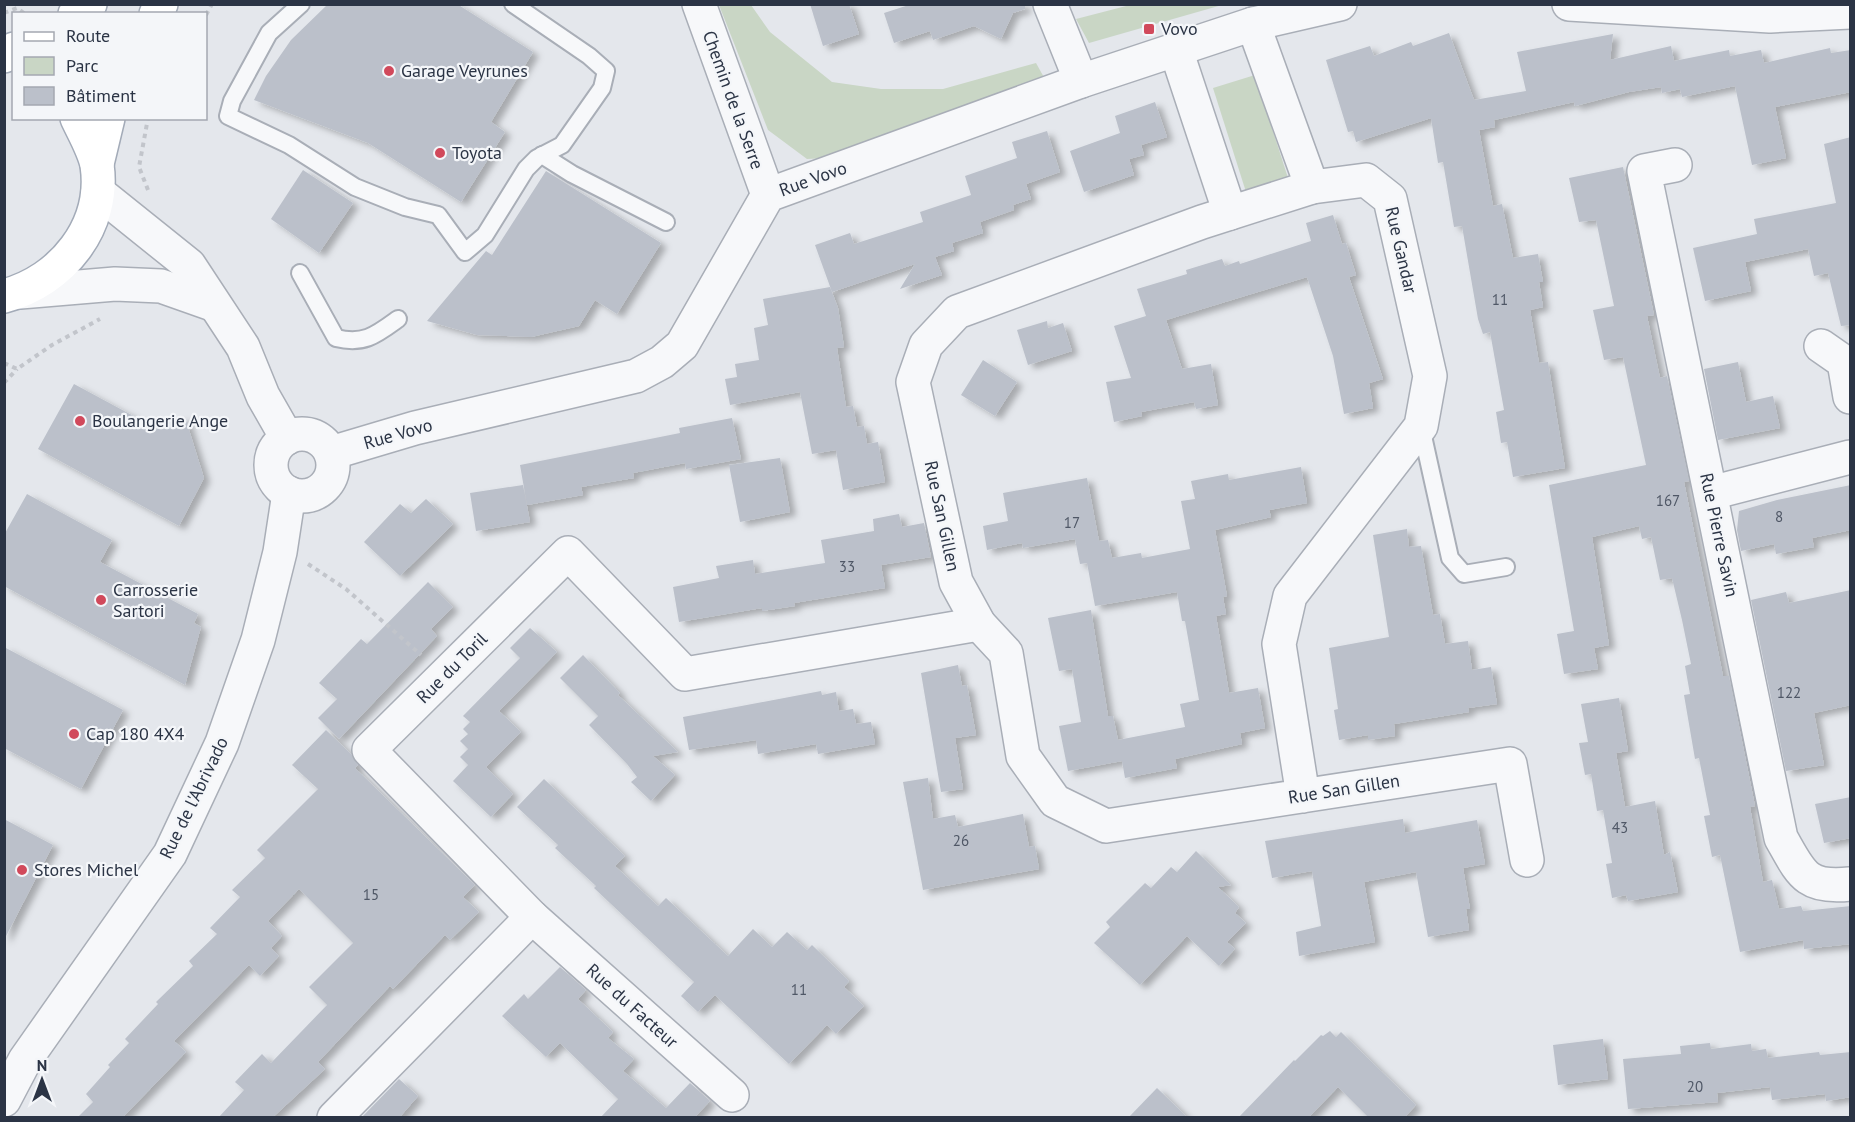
<svg xmlns="http://www.w3.org/2000/svg" width="1855" height="1122" viewBox="0 0 1855 1122" font-family="'PT Sans',sans-serif">
<defs>
<filter id="shadow"><feDropShadow dx="6" dy="4" stdDeviation="3" flood-color="#0004"/></filter>
</defs>
<rect width="100%" height="100%" fill="#e4e7ec"/>
<!-- green -->
<g fill="#c9d6c5">
<polygon points="719,5 751,5 770,32 832,82 881,89 943,89 1036,63 1046,81 847,157 807,159 768,130"/>
<polygon points="1130,5 1130,4 1222,5 1089,43 1076,19"/>
<polygon points="1255,75 1288,178 1246,192 1213,88"/>
</g>
<!-- building -->
<g fill="#bbc0ca" filter="url(#shadow)">
<polygon points="328,4 457,4 533,52 491,122 505,132 461,202 368,143 254,100 266,76 291,40"/>
<polygon points="810,4 849,4 859,34 823,46"/>
<polygon points="912,4 1025,4 1025,9 1013,13 1001,39 974,26 933,40 930,31 894,43 884,13"/>
<polygon points="1449,33 1474,100 1526,91 1517,52 1613,34 1610,60 1671,46 1674,61 1729,50 1730,56 1761,50 1764,63 1830,48 1831,53 1851,50 1851,92 1775,107 1786,158 1752,165 1735,86 1682,97 1680,89 1662,93 1661,87 1629,92 1575,106 1574,102 1494,120 1495,127 1479,130 1493,206 1502,204 1513,258 1538,254 1543,282 1539,282 1543,307 1530,310 1539,363 1548,362 1565,468 1513,477 1507,442 1501,443 1496,412 1504,410 1490,332 1483,334 1478,319 1462,226 1454,227 1443,162 1438,163 1431,118 1356,142 1353,131 1348,132 1326,60 1370,46 1374,56 1411,42 1413,46"/>
<polygon points="1155,102 1167,137 1141,145 1144,155 1129,159 1134,175 1084,192 1070,151 1120,133 1115,116"/>
<polygon points="1047,131 1060,172 1026,184 1031,199 1013,205 1014,210 980,222 983,233 952,243 954,251 935,257 942,275 900,289 915,264 832,292 815,245 850,233 854,244 923,222 920,212 971,195 965,176 1017,158 1012,142"/>
<polygon points="1851,137 1851,325 1841,326 1828,273 1814,276 1808,249 1745,262 1751,291 1705,301 1693,248 1757,234 1754,219 1836,203 1824,144"/>
<polygon points="1623,167 1654,315 1647,316 1660,378 1667,376 1689,481 1684,482 1723,676 1729,676 1755,806 1750,807 1763,882 1772,880 1779,909 1801,906 1803,911 1851,906 1851,944 1804,949 1803,940 1740,952 1720,855 1712,857 1704,816 1710,815 1699,758 1695,759 1684,695 1690,694 1685,666 1691,664 1682,620 1672,578 1660,580 1651,537 1642,539 1639,526 1592,537 1609,645 1594,648 1598,669 1564,674 1557,634 1574,631 1549,485 1646,465 1623,357 1604,360 1593,310 1614,306 1596,220 1579,222 1569,178"/>
<polygon points="303,170 353,203 319,253 271,219"/>
<polygon points="546,171 661,243 617,314 595,300 579,326 531,337 477,335 427,321 486,251 492,255"/>
<polygon points="1333,215 1342,244 1346,243 1356,275 1349,277 1383,379 1369,383 1373,408 1344,414 1333,356 1307,277 1166,320 1182,369 1211,364 1218,405 1196,409 1194,402 1141,412 1142,416 1114,422 1106,382 1131,378 1114,326 1146,316 1137,289 1187,274 1186,270 1222,259 1225,266 1239,261 1240,264 1311,241 1306,223"/>
<polygon points="830,287 838,308 844,347 837,348 846,407 853,406 857,427 864,426 867,444 878,442 885,482 843,490 836,450 812,454 800,392 730,405 725,379 737,377 735,364 759,360 754,328 768,325 763,299"/>
<polygon points="1047,321 1048,328 1063,323 1072,351 1028,365 1017,330"/>
<polygon points="983,360 1017,382 995,416 961,395"/>
<polygon points="1738,362 1746,402 1773,396 1780,428 1718,440 1704,369"/>
<polygon points="74,384 152,426 185,417 204,478 179,526 38,449"/>
<polygon points="732,418 741,459 686,469 685,463 633,473 634,478 581,487 583,495 527,505 520,465 680,433 679,428"/>
<polygon points="780,458 790,512 740,522 729,465"/>
<polygon points="1301,467 1307,503 1269,510 1271,517 1215,530 1227,596 1223,597 1226,614 1216,616 1229,693 1258,688 1265,728 1240,733 1242,744 1175,759 1177,768 1125,778 1122,761 1068,771 1059,726 1081,722 1072,669 1059,671 1048,618 1091,610 1108,716 1113,716 1118,740 1185,727 1180,704 1199,700 1185,621 1182,621 1177,592 1095,606 1087,563 1080,564 1075,539 1023,548 1022,543 987,550 983,526 1008,521 1003,493 1087,478 1099,541 1108,540 1112,558 1141,553 1142,558 1190,549 1181,501 1195,499 1191,481 1228,474 1229,480"/>
<polygon points="523,485 530,522 476,531 470,493"/>
<polygon points="1851,485 1851,530 1812,538 1814,547 1776,554 1774,544 1741,551 1737,530 1739,511 1777,500"/>
<polygon points="27,494 112,540 100,562 198,614 194,623 201,627 185,685 4,586 4,535"/>
<polygon points="426,499 453,524 400,576 364,542 400,504 411,513"/>
<polygon points="899,514 902,527 924,523 931,557 881,565 885,588 794,603 795,606 762,611 762,608 679,622 673,587 719,578 716,566 753,560 755,574 825,563 821,540 874,531 873,519"/>
<polygon points="1407,529 1409,547 1421,546 1433,615 1440,614 1445,644 1468,641 1472,670 1491,667 1497,704 1468,708 1469,712 1394,724 1395,736 1368,740 1368,735 1339,740 1334,710 1338,709 1329,648 1389,637 1373,535"/>
<polygon points="428,582 453,607 431,629 437,636 339,739 318,718 337,699 319,683 361,639 367,644"/>
<polygon points="1851,590 1851,705 1814,713 1824,765 1786,771 1751,600 1786,592 1789,603"/>
<polygon points="530,628 557,652 499,711 521,732 486,767 513,794 491,817 453,781 468,765 460,757 468,749 460,741 468,734 463,729 470,722 463,716 520,658 510,648"/>
<polygon points="4,647 123,710 81,789 4,748"/>
<polygon points="583,655 620,693 618,695 678,752 653,756 675,775 651,801 631,782 637,777 627,764 589,725 598,716 560,678"/>
<polygon points="958,665 962,686 967,685 976,735 955,738 963,789 941,792 921,673"/>
<polygon points="821,691 822,695 836,692 839,711 853,709 856,724 871,722 875,744 818,754 816,744 758,754 756,740 689,750 683,717"/>
<polygon points="1619,698 1628,751 1616,753 1625,807 1655,801 1664,855 1670,852 1678,892 1628,901 1626,895 1612,898 1606,864 1612,863 1603,810 1597,811 1591,774 1585,775 1579,743 1588,742 1581,704"/>
<polygon points="326,730 351,754 358,765 355,768 475,885 463,897 479,912 450,940 445,935 393,989 390,986 318,1062 325,1069 272,1118 218,1118 244,1090 235,1082 262,1054 271,1063 327,1005 309,987 353,943 299,889 268,921 282,936 271,948 279,956 260,976 249,965 174,1041 186,1052 122,1118 77,1118 93,1102 86,1094 110,1067 108,1065 129,1043 125,1039 158,1004 156,1002 193,966 189,961 217,934 210,928 240,897 232,890 265,858 257,850 318,789 292,765"/>
<polygon points="928,778 933,819 955,815 958,827 1023,814 1029,847 1035,846 1039,869 923,890 903,782"/>
<polygon points="544,779 625,856 615,866 658,906 666,898 728,956 753,929 772,947 787,932 807,950 812,945 849,981 844,987 864,1006 836,1034 827,1025 789,1064 715,995 698,1012 681,996 694,982 594,888 596,886 555,848 558,845 517,807"/>
<polygon points="1851,797 1851,838 1824,843 1815,804"/>
<polygon points="4,819 53,845 4,940"/>
<polygon points="1403,819 1405,833 1477,820 1485,864 1463,868 1470,909 1466,909 1469,930 1428,937 1416,872 1364,882 1375,942 1299,956 1296,932 1321,926 1312,871 1272,878 1265,841"/>
<polygon points="1196,851 1231,885 1218,887 1239,907 1235,913 1246,923 1227,942 1235,949 1219,966 1187,936 1140,985 1094,943 1110,927 1106,922 1145,883 1151,888 1171,867 1177,872"/>
<polygon points="560,967 586,990 578,999 613,1032 608,1038 634,1059 623,1071 666,1108 690,1083 710,1101 694,1118 600,1118 618,1099 560,1043 546,1057 502,1016 524,994 528,999"/>
<polygon points="1330,1031 1336,1037 1341,1032 1416,1105 1404,1118 1369,1118 1338,1087 1308,1118 1238,1118 1294,1060 1295,1061 1321,1035 1323,1036"/>
<polygon points="1603,1039 1608,1079 1558,1085 1553,1045"/>
<polygon points="1710,1043 1711,1049 1751,1044 1752,1051 1766,1049 1768,1058 1819,1052 1820,1055 1851,1052 1851,1097 1826,1101 1825,1094 1772,1100 1770,1087 1717,1093 1718,1102 1628,1109 1623,1059 1681,1054 1680,1046"/>
<polygon points="399,1079 418,1096 399,1118 361,1118"/>
<polygon points="1157,1088 1188,1118 1128,1118"/>
</g>
<g fill="none" stroke-linecap="round" stroke-linejoin="round">
<!-- lane casing -->
<g stroke="#a9aeb7" stroke-width="20">
<g id="lane">
<polyline points="301,4 269,33 232,101 228,116 289,145 355,187 405,207 438,215 465,252 485,235 526,169 537,158 562,145 602,88 606,71 589,56 513,4"/>
<polyline points="542,155 572,174 666,222"/>
<path d="M300 273 336 338C364 345 376 335 398 319"/>
<polyline points="1421,427 1450,558 1464,574 1506,567"/>
</g>
</g>
<!-- street casing -->
<g stroke="#a9aeb7" stroke-width="36">
<g id="street">
<polyline points="699,4 768,195"/>
<polyline points="1050,4 1081,81"/>
<polyline points="1569,4 1770,16 1850,12"/>
<polyline points="1253,24 1312,187"/>
<polyline points="1176,50 1230,213"/>
<path d="M1675 165 1644 171 1781 838C1801 873 1805 889 1850 884"/>
<polyline points="98,192 189,265 243,347 263,396 287,438"/>
<polyline points="20,292 115,284 161,286 212,304"/>
<polyline points="1821,346 1844,362 1850,397"/>
<circle cx="302" cy="465" r="31"/>
<polyline points="331,453 415,428 636,376 662,362 682,345 768,195 1081,81 1253,24 1340,4"/>
<polyline points="1711,493 1850,457"/>
<polyline points="1303,796 1279,644 1290,596 1421,426 1430,376 1390,199 1366,180 1312,187 1202,222 957,312 926,345 913,382 956,582 979,624 1006,653 1023,756 1055,801 1106,826 1510,764 1527,860"/>
<polyline points="532,917 732,1095"/>
<polyline points="4,1100 25,1060 170,854 222,743 258,640 280,552 289,493"/>
<polyline points="334,1118 532,917 369,750 568,553 685,674 979,624"/>
</g>
</g>
<!-- primary casing -->
<g stroke="#a3abb8" stroke-width="36">
<g id="primary">
<polyline points="75,14 90,4"/>
<polyline points="156,14 161,4"/>
<polyline points="4,56 14,49"/>
<polyline points="97,164 108,118"/>
<path d="M4 296C62 281 106 226 97 165 94 150 84 133 77 118"/>
</g>
</g>
<!-- path -->
<g stroke="#c2c5cb" stroke-width="4" stroke-dasharray="4.5 4.5" stroke-linecap="butt">
<polyline points="4,13 17,8 25,14"/>
<polyline points="206,15 212,4"/>
<polyline points="148,190 139,167 148,118"/>
<polyline points="4,363 17,369 52,345 100,319"/>
<polyline points="4,383 17,369"/>
<polyline points="308,564 346,589 421,655"/>
</g>
<!-- lane -->
<use href="#lane" stroke="#f7f8fa" stroke-width="16"/>
<!-- street -->
<use href="#street" stroke="#f7f8fa" stroke-width="33"/>
<!-- primary -->
<use href="#primary" stroke="#fff" stroke-width="33"/>
</g>
<!-- markers -->
<g fill="#d1495b" stroke="#f4f6f9" stroke-width="2">
<rect x="1143" y="23" width="12" height="12" rx="3"/>
<circle cx="389" cy="71" r="6"/>
<circle cx="440" cy="153" r="6"/>
<circle cx="80" cy="421" r="6"/>
<circle cx="101" cy="600" r="6"/>
<circle cx="74" cy="734" r="6"/>
<circle cx="22" cy="870" r="6"/>
</g>
<g text-anchor="middle" stroke-width="4.5" stroke-linejoin="round" paint-order="stroke">
<!-- number labels -->
<g font-size="15" fill="#4f5766">
<text x="1500" y="305">11</text>
<text x="1668" y="506">167</text>
<text x="1779" y="522">8</text>
<text x="1072" y="528">17</text>
<text x="847" y="572">33</text>
<text x="1789" y="698">122</text>
<text x="1620" y="833">43</text>
<text x="961" y="846">26</text>
<text x="371" y="900">15</text>
<text x="799" y="995">11</text>
<text x="1695" y="1092">20</text>
</g>
<!-- poi labels -->
<g font-size="18" fill="#2b3445" stroke="#f4f6f9" text-anchor="start">
<text x="1161" y="35">Vovo</text>
<text x="401" y="77">Garage Veyrunes</text>
<text x="452" y="159">Toyota</text>
<text x="92" y="427">Boulangerie Ange</text>
<text x="113" y="596">Carrosserie<tspan x="113" dy="21">Sartori</tspan></text>
<text x="86" y="740">Cap 180 4X4</text>
<text x="34" y="876">Stores Michel</text>
</g>
<!-- street labels -->
<g font-size="18" fill="#2b3445" stroke="#f4f6f9">
<text transform="translate(733 100) rotate(70)" y="6">Chemin de la Serre</text>
<text transform="translate(813 179) rotate(-20)" y="6">Rue Vovo</text>
<text transform="translate(1401 250) rotate(77)" y="6">Rue Gandar</text>
<text transform="translate(398 434) rotate(-16)" y="6">Rue Vovo</text>
<text transform="translate(942 516) rotate(78)" y="6">Rue San Gillen</text>
<text transform="translate(1719 535) rotate(78)" y="6">Rue Pierre Savin</text>
<text transform="translate(452 668) rotate(-45)" y="6">Rue du Toril</text>
<text transform="translate(1344 789) rotate(-9)" y="6">Rue San Gillen</text>
<text transform="translate(194 798) rotate(-64)" y="6">Rue de l'Abrivado</text>
<text transform="translate(632 1006) rotate(42)" y="6">Rue du Facteur</text>
</g>
</g>
<!-- border -->
<rect width="1855" height="1122" fill="none" stroke="#2b3445" stroke-width="12"/>
<!-- legend -->
<rect x="12" y="12" width="195" height="108" fill="#f4f6f9" stroke="#a4a8b1" stroke-width="1.5"/>
<rect x="24" y="32" width="30" height="9" fill="#ffffff" stroke="#a4a8b1" stroke-width="1.5"/>
<text x="66" y="42" font-size="18" fill="#2b3445">Route</text>
<rect x="24" y="57" width="30" height="18" fill="#c9d6c5" stroke="#a4a8b1" stroke-width="1.5"/>
<text x="66" y="72" font-size="18" fill="#2b3445">Parc</text>
<rect x="24" y="87" width="30" height="18" fill="#bbc0ca" stroke="#a4a8b1" stroke-width="1.5"/>
<text x="66" y="102" font-size="18" fill="#2b3445">Bâtiment</text>
<!-- north arrow -->
<g transform="translate(42 1080)" stroke="#f4f6f9" stroke-width="4.5" paint-order="stroke">
<path d="M0-4.5L10 22L0 15L-10 22Z" fill="#2b3445"/>
<text y="-9" font-size="16" font-weight="bold" text-anchor="middle" fill="#2b3445">N</text>
</g>
</svg>
